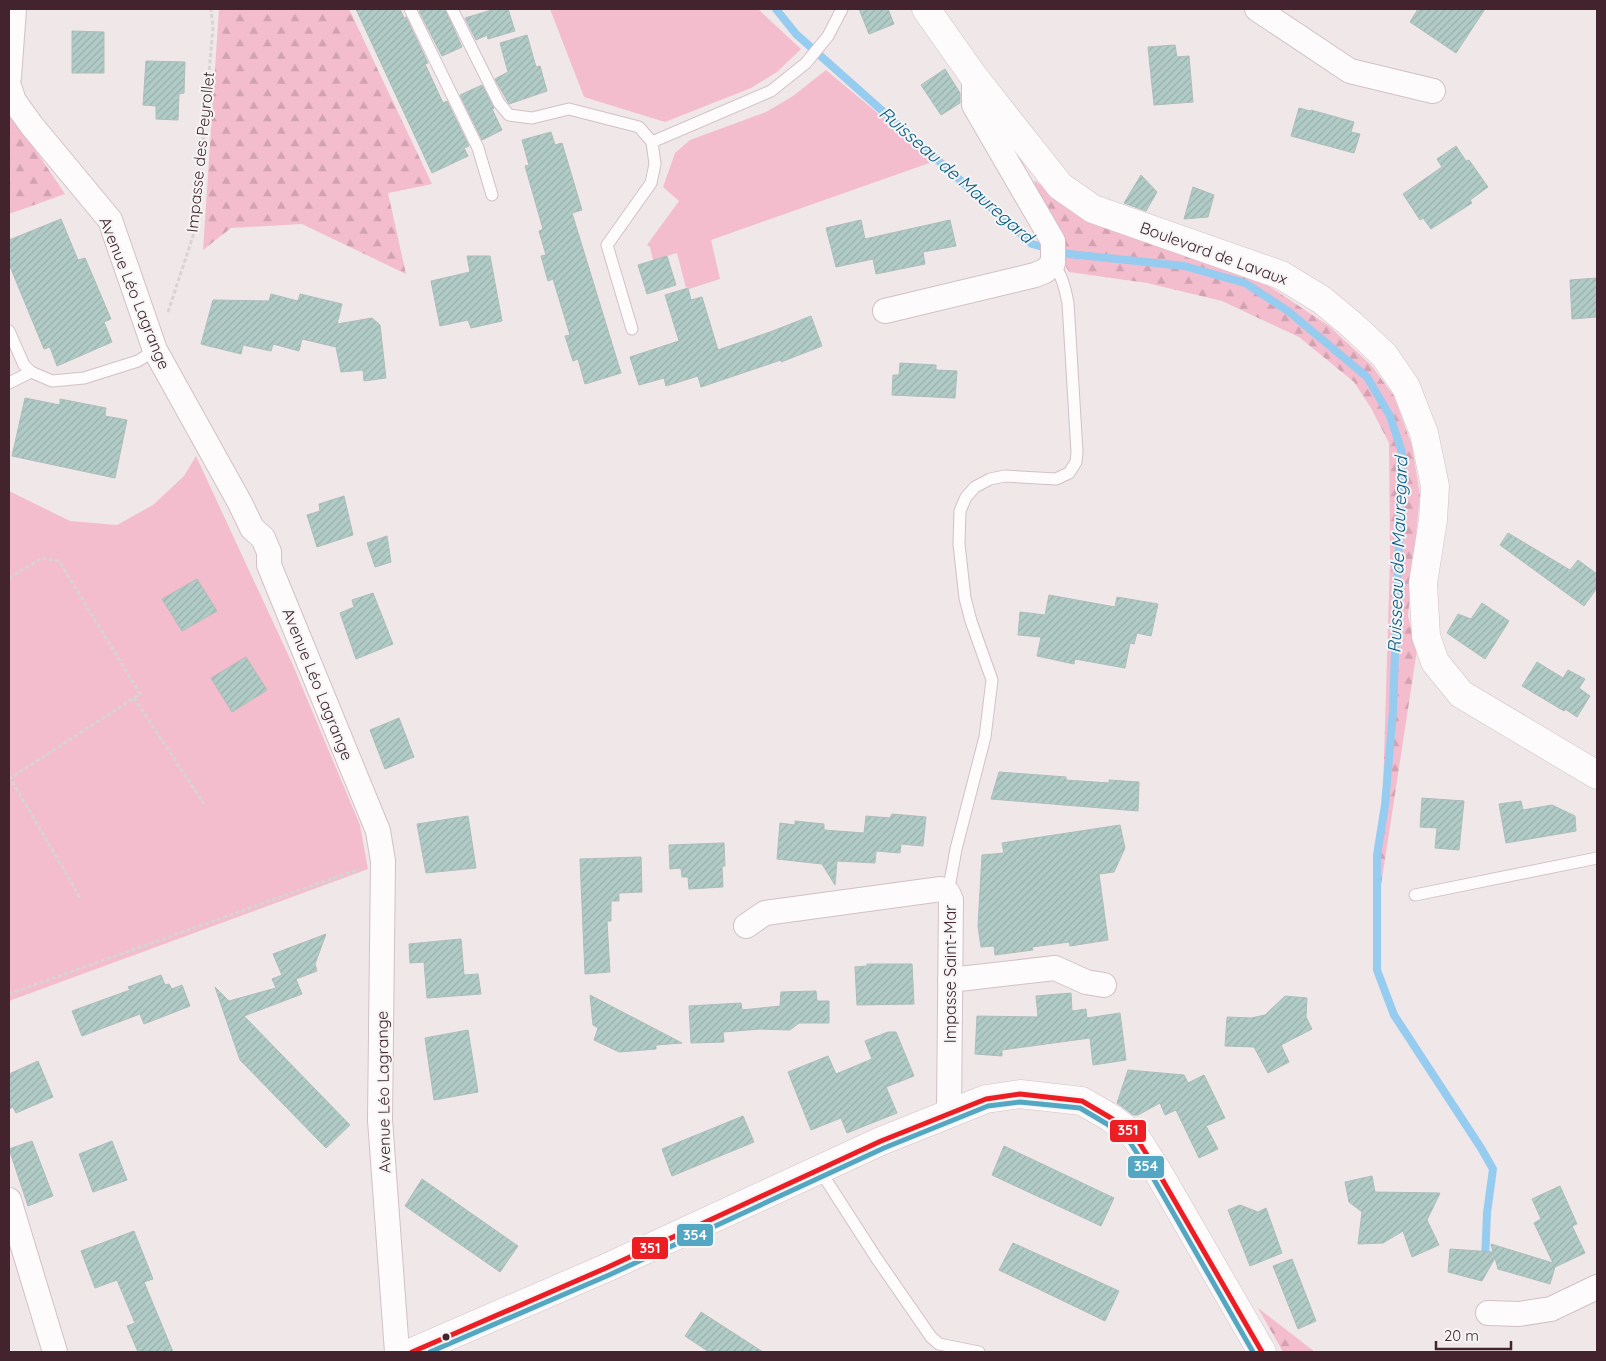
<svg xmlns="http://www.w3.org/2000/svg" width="1606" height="1361" viewBox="0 0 1606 1361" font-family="Quicksand,sans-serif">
<defs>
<pattern id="forest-firs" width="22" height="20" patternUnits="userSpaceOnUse" patternTransform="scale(1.25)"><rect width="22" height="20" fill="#f3bdce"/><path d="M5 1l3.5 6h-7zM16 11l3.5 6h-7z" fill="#d2a2b1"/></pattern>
<pattern id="building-hatch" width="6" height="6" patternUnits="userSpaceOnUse" patternTransform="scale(1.25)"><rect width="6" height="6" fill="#b1ccc7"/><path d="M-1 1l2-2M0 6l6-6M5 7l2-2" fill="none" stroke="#99afab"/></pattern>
</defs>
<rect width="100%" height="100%" fill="#f0e7e9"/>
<!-- forest -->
<g fill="url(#forest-firs)">
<polygon points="219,9 349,9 432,184 388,193 406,274 302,224 231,228 203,250"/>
<polygon points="9,111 65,194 9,214"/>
<polygon points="1034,180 1082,215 1266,284 1329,326 1371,365 1394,396 1412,446 1420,495 1408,616 1417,650 1380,892 1390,558 1389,443 1371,408 1354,382 1299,337 1222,301 1147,283 1069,272 1044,228"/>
<polygon points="1258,1308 1315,1352 1283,1352"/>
</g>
<!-- green -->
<g fill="#f3bdce">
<polygon points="550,9 758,9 801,49 777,72 751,88 665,122 584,97"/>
<polygon points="826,70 935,161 711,240 720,279 689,289 688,287 686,288 677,253 653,260 650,247 647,245 679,201 663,187 675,153 690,140 766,112 793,96"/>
<polygon points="196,456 292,663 360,825 368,869 9,1001 9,491 70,521 117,525 153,505 184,476"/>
</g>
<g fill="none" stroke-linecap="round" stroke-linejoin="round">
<!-- stream -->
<polyline stroke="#97ccf1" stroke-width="8" points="776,9 796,34 1032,244 1069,254 1184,266 1245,283 1288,311 1367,377 1390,416 1402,452 1393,711 1385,805 1377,855 1377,970 1394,1015 1481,1148 1493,1169 1487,1213 1485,1260"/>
</g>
<!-- building -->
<g fill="url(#building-hatch)" stroke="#aebdba">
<polygon points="356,9 400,9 404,18 406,17 428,63 425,64 443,103 447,101 469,146 464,148 468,156 432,173"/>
<polygon points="425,9 445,9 462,47 442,56 419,11"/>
<polygon points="495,9 508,9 515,31 488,39 487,35 476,40 465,18"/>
<polygon points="859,9 888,9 894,24 869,34"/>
<polygon points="1418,9 1485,9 1456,53 1410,22"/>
<polygon points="72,31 104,32 104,73 72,73"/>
<polygon points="527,35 536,67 540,66 547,91 509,104 495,79 508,72 500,43"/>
<polygon points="1175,45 1177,57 1189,56 1193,102 1154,105 1148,47"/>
<polygon points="146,61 185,62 184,93 179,94 178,120 156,119 156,106 143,105"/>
<polygon points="945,69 960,93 960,103 941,115 921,85"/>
<polygon points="482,85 494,108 492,109 502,130 482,140 460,95"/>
<polygon points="1299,108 1310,111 1311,110 1354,122 1351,132 1360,134 1354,153 1291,136"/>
<polygon points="551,132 555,145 562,143 582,210 572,213 621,373 585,384 578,359 573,361 565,336 570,335 553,279 548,281 541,256 546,255 539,231 543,229 525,166 529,165 522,140"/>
<polygon points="1456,146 1466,161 1469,160 1488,187 1470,200 1472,203 1431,229 1423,218 1420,220 1403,194 1442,167 1437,159"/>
<polygon points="1141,175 1157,192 1146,211 1124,203"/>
<polygon points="1193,187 1214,195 1208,217 1184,219"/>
<polygon points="61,219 78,260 85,258 111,319 104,322 112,342 57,366 50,347 44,349 9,264 9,240"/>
<polygon points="861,220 865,239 950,220 956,246 923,252 925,264 876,274 873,259 836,267 826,228"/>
<polygon points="467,256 490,256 502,321 471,328 468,320 440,326 431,281 470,272"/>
<polygon points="667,256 676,285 647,294 638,265"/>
<polygon points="1597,278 1597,317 1572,319 1570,280"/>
<polygon points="688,288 691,300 702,297 718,350 770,332 811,316 822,346 781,362 781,360 701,387 698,376 666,386 664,378 639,385 630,357 679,341 665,295"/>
<polygon points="271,294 298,301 300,294 342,304 337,324 372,318 380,325 386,378 364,381 363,370 341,372 336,347 302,339 299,351 273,344 271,351 243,345 241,354 201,344 213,300 269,301"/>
<polygon points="900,363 936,365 936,370 957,371 955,398 892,395 893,375 899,375"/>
<polygon points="25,398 60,405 60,399 106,408 105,416 127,420 115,478 12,456"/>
<polygon points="344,496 353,535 317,547 307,515 320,511 319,504"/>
<polygon points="1508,533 1570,570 1578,560 1597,574 1597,588 1584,606 1500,545"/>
<polygon points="387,536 391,562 375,567 367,543"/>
<polygon points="197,579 217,611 182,631 162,599"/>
<polygon points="373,593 393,644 356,659 340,613 354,607 352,600"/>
<polygon points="1049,595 1115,607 1117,597 1158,604 1151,636 1137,633 1134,644 1130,643 1125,668 1075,659 1074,664 1037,656 1041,637 1018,635 1020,612 1045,615"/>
<polygon points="1482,603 1509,621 1485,659 1447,633 1458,614 1471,619"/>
<polygon points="246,657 267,690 232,712 211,678"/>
<polygon points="1537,662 1563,678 1568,670 1585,679 1579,688 1590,696 1577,717 1565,709 1564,711 1522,686"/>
<polygon points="399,718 414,757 385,769 370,730"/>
<polygon points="999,772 1066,777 1066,780 1109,783 1109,780 1139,782 1138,811 991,799"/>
<polygon points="1422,798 1464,801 1459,850 1435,848 1437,828 1420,827"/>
<polygon points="1521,801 1523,810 1552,805 1575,816 1576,831 1506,843 1499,804"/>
<polygon points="892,814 926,817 923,846 901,844 900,853 876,851 875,863 837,861 835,885 822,864 777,859 780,823 795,825 795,821 824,824 824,830 864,833 866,816 890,818"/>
<polygon points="468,816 476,868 426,873 417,824"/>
<polygon points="1120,825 1125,848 1114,872 1099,874 1108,940 1070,946 1069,942 1032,947 1033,950 995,955 994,946 981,947 978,926 982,855 1004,853 1002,843"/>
<polygon points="724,843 725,866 722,866 723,887 689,889 688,877 682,877 681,868 670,869 669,845"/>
<polygon points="641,857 642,892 619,893 619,901 611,901 611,921 607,921 610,972 585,974 580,859"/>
<polygon points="326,934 315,964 317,971 296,979 302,994 244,1016 350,1125 326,1148 240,1060 215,987 229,1001 276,988 272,979 282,975 273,954"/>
<polygon points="461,939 464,975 478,974 481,994 427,998 424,962 410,963 409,944"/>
<polygon points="867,964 912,964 914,1004 857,1005 855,967 867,966"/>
<polygon points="161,975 165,985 169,984 172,989 182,985 190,1006 144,1024 140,1014 82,1036 72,1011 130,990 128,987"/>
<polygon points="816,991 817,1001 829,1001 829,1023 799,1023 790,1030 760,1029 723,1032 724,1042 691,1043 689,1006 741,1003 742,1010 780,1006 781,992"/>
<polygon points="1071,993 1072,1011 1086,1009 1087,1018 1120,1013 1126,1060 1093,1065 1090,1038 1002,1050 1002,1056 975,1054 977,1016 1038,1017 1036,996"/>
<polygon points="590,995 682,1043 656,1045 656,1049 619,1052 594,1040 598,1028 593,1025"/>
<polygon points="1285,996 1307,998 1306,1017 1312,1029 1281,1045 1289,1062 1268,1073 1254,1047 1225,1046 1227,1017 1251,1018 1265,1015"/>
<polygon points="468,1030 478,1092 434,1100 425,1038"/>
<polygon points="888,1032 896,1032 914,1076 886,1087 897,1113 847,1133 841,1118 811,1130 788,1072 828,1056 836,1074 872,1059 865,1041"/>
<polygon points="38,1061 53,1097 16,1113 13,1107 9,1109 9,1074"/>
<polygon points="1128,1070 1184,1075 1188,1083 1204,1075 1225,1118 1206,1126 1218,1149 1199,1158 1176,1110 1165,1115 1160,1103 1138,1115 1133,1115 1117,1103"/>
<polygon points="743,1116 754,1142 672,1176 662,1149"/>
<polygon points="32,1141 53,1196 28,1206 9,1149"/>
<polygon points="112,1141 127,1180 93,1192 79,1154"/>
<polygon points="1004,1146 1114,1198 1101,1226 992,1175"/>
<polygon points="1372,1176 1375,1192 1440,1193 1427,1220 1439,1245 1412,1257 1403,1231 1383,1243 1358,1244 1362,1212 1349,1202 1345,1182"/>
<polygon points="422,1179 518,1246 500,1272 405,1206"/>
<polygon points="1560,1186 1577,1224 1572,1226 1585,1253 1555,1267 1550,1284 1498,1269 1495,1258 1482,1281 1448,1272 1450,1249 1493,1252 1491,1244 1553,1263 1534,1223 1541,1219 1532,1199"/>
<polygon points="1240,1205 1258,1212 1266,1208 1282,1253 1250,1266 1228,1210"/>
<polygon points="134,1231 153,1279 144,1282 173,1352 138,1352 127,1326 135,1323 117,1280 95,1288 81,1251"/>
<polygon points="1013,1243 1119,1291 1105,1321 999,1270"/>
<polygon points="1292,1259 1316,1321 1298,1329 1273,1266"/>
<polygon points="701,1312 763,1352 709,1352 685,1336"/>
</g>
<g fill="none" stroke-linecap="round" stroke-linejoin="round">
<!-- service casing -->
<g stroke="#d3c0c6" stroke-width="13">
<g id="service">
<polyline points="410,9 478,148 492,195"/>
<polyline points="452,9 499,103 509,115 532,118 569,109 639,127 652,142 655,164 651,183 607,245 632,329"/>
<polyline points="652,142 771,91 806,63 828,36 842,9"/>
<polyline points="9,331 24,365 31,372 52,381 84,378 138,361 155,350"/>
<polyline points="9,383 31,372"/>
<path d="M948 893 956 849 985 737 992 680 971 621 965 598 959 544 960 511 966 497 975 487 990 479 1005 476 1056 479 1069 473 1076 462 1077 452 1068 303C1065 288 1062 275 1053 263"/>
<polyline points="1415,895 1597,858"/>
<polyline points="819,1169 877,1259 931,1337 939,1344 979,1352"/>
</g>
</g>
<!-- minor casing -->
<g stroke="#d3c0c6" stroke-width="26">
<g id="minor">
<polyline points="1257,9 1350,71 1433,91"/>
<polyline points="9,77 14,9"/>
<polyline points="9,86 14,101 32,126 110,220 155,350 240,503 252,528 263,538 269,552 269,565 378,831 383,861 380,1120 397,1352"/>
<polyline points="885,311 1035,275 1045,271 1053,263 1053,241 974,105 974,77"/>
<polyline points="746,926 765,913 941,889 948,893 951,900 949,1114"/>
<polyline points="950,980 1055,968 1086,982 1104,985"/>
<polyline points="9,1200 55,1352"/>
<polyline points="1488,1313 1519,1314 1551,1309 1597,1287"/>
</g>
</g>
<!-- tertiary casing -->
<g stroke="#d3c0c6" stroke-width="29">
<g id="tertiary">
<polyline points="926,9 974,77 1060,186 1093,209 1281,275 1322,300 1352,325 1384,355 1406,387 1418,418 1424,433 1435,486 1433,520 1423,583 1426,636 1435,662 1461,694 1597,775"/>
<polyline points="412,1352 606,1268 881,1141 986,1099 1020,1094 1082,1101 1111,1118 1135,1136 1158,1172 1262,1352"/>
</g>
</g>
<!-- path -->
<g stroke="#d8d3d5" stroke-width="3" stroke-dasharray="4 2.5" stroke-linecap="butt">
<polyline points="168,312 195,230 213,28 211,9"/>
<polyline points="9,578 42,558 59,561 140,694 9,779"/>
<polyline points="134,698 204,804"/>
<polyline points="9,776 81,899"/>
<polyline points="9,994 359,869"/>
</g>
<!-- service -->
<use href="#service" stroke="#fdfbfc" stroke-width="11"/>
<!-- minor -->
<use href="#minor" stroke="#fdfbfc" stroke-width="24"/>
<!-- tertiary -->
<use href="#tertiary" stroke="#fdfbfc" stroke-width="28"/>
<!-- bus-1 casing -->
<g stroke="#f5f5f5" stroke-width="9">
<polyline id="bus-1" points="412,1352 606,1268 881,1141 986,1099 1020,1094 1082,1101 1111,1118 1135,1136 1158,1172 1262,1352"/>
</g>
<!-- bus-2 casing -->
<g stroke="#f5f5f5" stroke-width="9">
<polyline id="bus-2" points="430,1352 609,1275 884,1148 988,1106 1020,1102 1080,1108 1107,1124 1129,1141 1152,1176 1253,1352"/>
</g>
<!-- bus-1 -->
<use href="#bus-1" stroke="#ed1d24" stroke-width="5"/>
<!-- bus-2 -->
<use href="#bus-2" stroke="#54a7c3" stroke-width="5"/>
</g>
<!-- markers -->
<circle fill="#43242e" stroke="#f5f5f5" stroke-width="2" cx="446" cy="1337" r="4.5"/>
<g text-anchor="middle" stroke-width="4" stroke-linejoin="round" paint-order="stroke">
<!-- street labels -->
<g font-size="16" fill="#43242e" stroke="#f5f5f5">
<text transform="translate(200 152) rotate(-84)" y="6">Impasse des Peyrollet</text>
<text transform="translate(1214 253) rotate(20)" y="6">Boulevard de Lavaux</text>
<text transform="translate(135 293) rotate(68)" y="6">Avenue Léo Lagrange</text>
<text transform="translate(318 684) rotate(68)" y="6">Avenue Léo Lagrange</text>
<text transform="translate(950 974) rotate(-90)" y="6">Impasse Saint-Mar</text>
<text transform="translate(383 1092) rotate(-91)" y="6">Avenue Léo Lagrange</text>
</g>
<!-- water labels -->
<g font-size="18" font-style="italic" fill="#055b86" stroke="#f5f5f5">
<text transform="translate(956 175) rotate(41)" y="6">Ruisseau de Mauregard</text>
<text transform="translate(1398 555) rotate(-88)" y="6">Ruisseau de Mauregard</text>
</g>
</g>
<g stroke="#f5f5f5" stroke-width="2">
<rect x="1109" y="1119" width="38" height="24" rx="5" fill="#ed1d24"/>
<rect x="1127" y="1155" width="38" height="24" rx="5" fill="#54a7c3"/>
<rect x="676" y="1223" width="38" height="24" rx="5" fill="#54a7c3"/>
<rect x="631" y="1236" width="38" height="24" rx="5" fill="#ed1d24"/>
</g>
<g font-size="14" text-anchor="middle" font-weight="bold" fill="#fff">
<text x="1128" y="1135">351</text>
<text x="1146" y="1171">354</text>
<text x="695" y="1240">354</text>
<text x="650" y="1253">351</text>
</g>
<!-- border -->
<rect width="1606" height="1361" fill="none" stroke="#43242e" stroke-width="20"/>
<!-- scale -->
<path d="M1436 1341v8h75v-8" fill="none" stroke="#43242e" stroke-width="2.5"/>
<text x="1444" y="1341" font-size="15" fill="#43242e" stroke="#f5f5f5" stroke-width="4" paint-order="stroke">20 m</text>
</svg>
